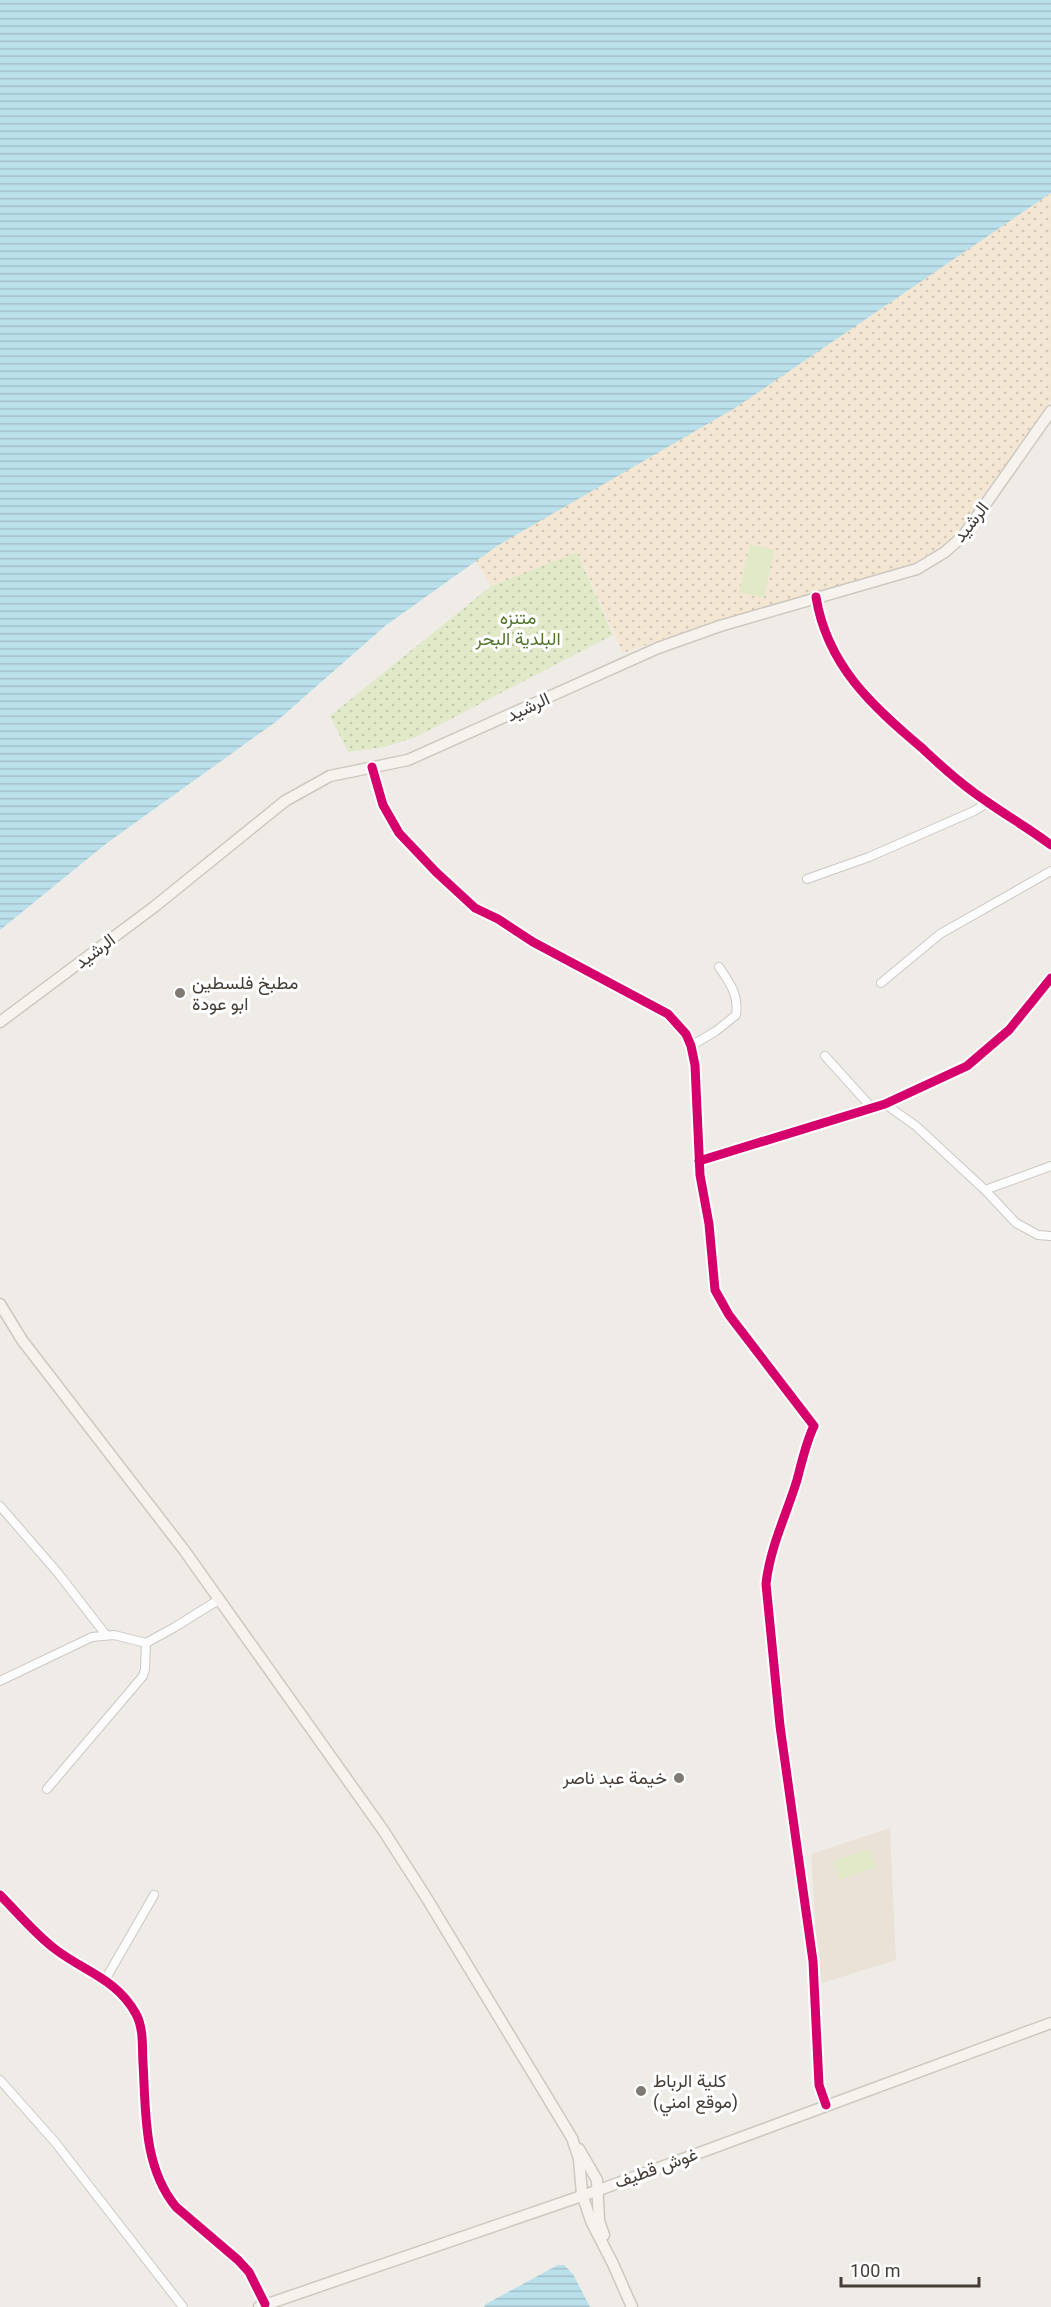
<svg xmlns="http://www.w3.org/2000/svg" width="1051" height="2307" viewBox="0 0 1051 2307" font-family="Roboto,Vazirmatn,sans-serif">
<defs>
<pattern id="grass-dots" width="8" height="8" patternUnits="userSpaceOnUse" patternTransform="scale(1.5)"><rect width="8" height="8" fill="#e1e9c9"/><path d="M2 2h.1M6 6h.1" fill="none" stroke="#c2c9ad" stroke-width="1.8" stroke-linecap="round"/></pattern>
<pattern id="sand-dots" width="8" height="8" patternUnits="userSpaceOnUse" patternTransform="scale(1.5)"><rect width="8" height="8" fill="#f3e6d3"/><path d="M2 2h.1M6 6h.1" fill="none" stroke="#d2c6b6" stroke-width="1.8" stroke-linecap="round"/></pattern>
<pattern id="water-rules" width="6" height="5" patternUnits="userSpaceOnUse" patternTransform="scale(1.5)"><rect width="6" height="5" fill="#bae0ec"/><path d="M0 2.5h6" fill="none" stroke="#a1c1cb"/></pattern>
</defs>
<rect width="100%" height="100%" fill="#efece8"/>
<!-- education -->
<polygon fill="#eae2d7" points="890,1828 896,1960 819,1984 811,1854"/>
<!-- grass -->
<polygon fill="url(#grass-dots)" points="577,552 613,635 416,737 384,747 348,752 330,716 491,586"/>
<!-- sand -->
<polygon fill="url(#sand-dots)" points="1051,185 1051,400 953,538 916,562 902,568 700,626 623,653 577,552 491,586 463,541 907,291"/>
<!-- pitch -->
<g fill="#e1e9c9">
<polygon points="750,544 774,550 764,598 739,592"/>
<polygon points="869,1849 876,1867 839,1880 833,1861"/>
</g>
<!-- water -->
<g fill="url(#water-rules)">
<polygon points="0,0 1051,0 1051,193 735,408 497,546 385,626 277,721 107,843 0,930"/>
<polygon points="558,2265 564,2265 573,2274 590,2307 484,2307 486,2304"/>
</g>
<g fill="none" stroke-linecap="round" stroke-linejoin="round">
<!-- minor casing -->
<g stroke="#cbc8c4" stroke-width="10">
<g id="minor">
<path d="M372 767 383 805 399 833 436 872 475 908 498 919 533 942 668 1014 686 1034 691 1046 695 1065 700 1175 709 1224 715 1290 729 1315 814 1426C807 1439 801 1465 797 1480 786 1516 770 1547 766 1584L780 1726 813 1961 819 2085 826 2105"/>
<polyline points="807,879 869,857 974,811 987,803"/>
<polyline points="881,983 940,934 1051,871"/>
<path d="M691 1046 716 1031 736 1015C739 995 730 983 719 967"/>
<polyline points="825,1056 872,1108"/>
<polyline points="885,1104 916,1126 985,1190 1016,1223 1038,1235 1051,1236"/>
<polyline points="699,1161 885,1104 967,1066 1009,1030 1051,978"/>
<polyline points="985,1190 1051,1166"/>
<polyline points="0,1506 58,1573 106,1635"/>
<polyline points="0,1681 92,1637 114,1635 146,1643 175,1627 220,1599"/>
<polyline points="47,1789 143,1676 145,1669 146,1643"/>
<path d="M0 1895C18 1913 35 1934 55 1949 85 1972 117 1979 136 2014 144 2029 142 2047 143 2063 146 2112 143 2167 176 2207L238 2260 249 2272 265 2304"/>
<polyline points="105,1980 154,1895"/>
<polyline points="0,2080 55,2142 183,2307"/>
</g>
</g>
<!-- tertiary casing -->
<g stroke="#cbc8c4" stroke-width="11">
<path id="tertiary" d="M816 597C827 665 872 706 922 748 942 767 963 786 986 801 1007 816 1030 829 1051 845"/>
</g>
<!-- secondary casing -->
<g stroke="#cec8bf" stroke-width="13">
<g id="secondary">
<polyline points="0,1022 154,907 285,801 330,776 408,760 658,648 720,626 917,569 945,552 963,536 1051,411"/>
<polyline points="0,1304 22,1340 184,1550 383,1830 426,1897 572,2138 579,2159 582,2194 591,2221 613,2264 632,2307"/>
<polyline points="579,2149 597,2180 599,2221 604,2235"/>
<polyline points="259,2307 599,2190 1051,2023"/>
</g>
</g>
<!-- minor -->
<use href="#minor" stroke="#fdfcfc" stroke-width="8"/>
<!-- tertiary -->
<use href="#tertiary" stroke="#fdfcfc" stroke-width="9"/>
<!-- secondary -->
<use href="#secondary" stroke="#f6f3ee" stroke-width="10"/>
<!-- cycleway casing -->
<g stroke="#fff" stroke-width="13">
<g id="cycleway">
<path d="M816 597C827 665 872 706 922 748 942 767 963 786 986 801 1007 816 1030 829 1051 845"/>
<path d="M372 767 383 805 399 833 436 872 475 908 498 919 533 942 668 1014 686 1034 691 1046 695 1065 700 1175 709 1224 715 1290 729 1315 814 1426C807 1439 801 1465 797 1480 786 1516 770 1547 766 1584L780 1726 813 1961 819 2085 826 2105"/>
<polyline points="699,1161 885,1104 967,1066 1009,1030 1051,978"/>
<path d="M0 1895C18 1913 35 1934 55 1949 85 1972 117 1979 136 2014 144 2029 142 2047 143 2063 146 2112 143 2167 176 2207L238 2260 249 2272 265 2304"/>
</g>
</g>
<!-- cycleway -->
<use href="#cycleway" stroke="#d6006c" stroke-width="9"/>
</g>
<!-- markers -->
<g fill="#807a74" stroke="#fff" stroke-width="2">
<circle cx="180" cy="993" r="6"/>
<circle cx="679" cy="1778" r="6"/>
<circle cx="641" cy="2091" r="6"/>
</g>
<g text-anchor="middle" stroke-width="6" stroke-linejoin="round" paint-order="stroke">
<!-- street labels -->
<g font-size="18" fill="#443c35" stroke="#fff">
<text transform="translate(971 522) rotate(-52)" y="6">الرشيد</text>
<text transform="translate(528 707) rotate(-25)" y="6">الرشيد</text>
<text transform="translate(95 951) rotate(-37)" y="6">الرشيد</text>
<text transform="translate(656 2168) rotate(-20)" y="6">غوش قطيف</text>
</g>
<!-- park labels -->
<g font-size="18" fill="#52742a" stroke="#fff">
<text x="518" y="624">متنزه<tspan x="518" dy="21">البلدية البحر</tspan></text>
</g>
<!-- poi labels -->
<g font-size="18" fill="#443c35" stroke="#fff" text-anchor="start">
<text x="192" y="989">مطبخ فلسطين<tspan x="192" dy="21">ابو عودة</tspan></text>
<text x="667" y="1784" text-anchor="end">خيمة عبد ناصر</text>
<text x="653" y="2087">كلية الرباط<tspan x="653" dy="21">(موقع امني)</tspan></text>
</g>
</g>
<!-- scale -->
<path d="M841 2277v9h138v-9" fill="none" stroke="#443c35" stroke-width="3"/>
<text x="850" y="2277" font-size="18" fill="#443c35" stroke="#ffffff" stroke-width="4.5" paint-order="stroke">100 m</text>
</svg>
